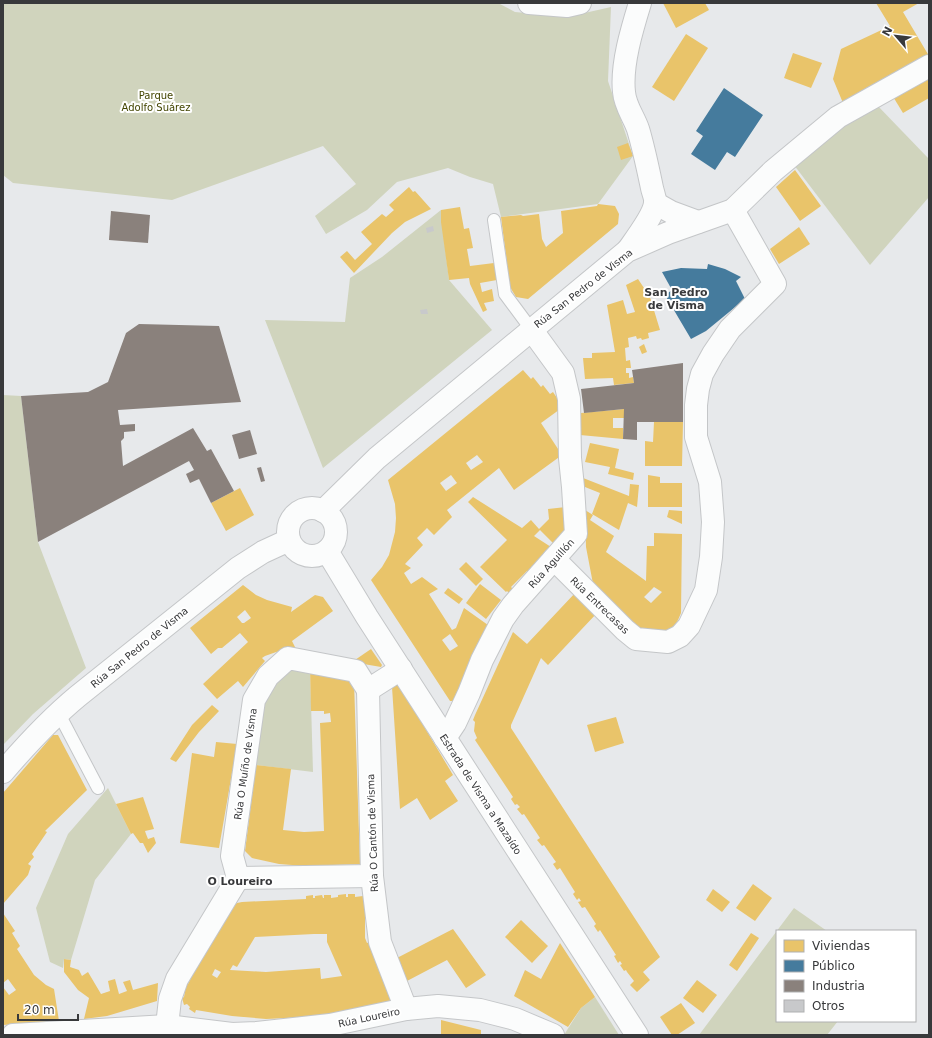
<svg xmlns="http://www.w3.org/2000/svg" width="932" height="1038" viewBox="0 0 932 1038" font-family="'DejaVu Sans',sans-serif">
<rect width="100%" height="100%" fill="#e7e9eb"/>
<!-- green -->
<g fill="#d0d4bd">
<polygon points="3,3 498,3 515,12 567,17 611,7 608,81 633,156 598,204 501,217 493,184 470,177 448,168 397,182 367,210 326,234 315,216 356,184 323,146 172,200 13,183 3,175"/>
<polygon points="875,103 929,159 929,197 870,265 794,165 835,129"/>
<polygon points="441,210 442,222 449,280 492,330 323,468 265,320 345,322 350,278 382,257"/>
<polygon points="3,395 21,396 38,542 86,668 33,714 3,745"/>
<polygon points="310,667 313,772 256,765 263,696 288,669"/>
<polygon points="108,788 131,834 95,880 71,960 64,959 63,968 50,962 36,908 68,834"/>
<polygon points="794,908 827,931 777,931 777,1021 838,1021 827,1035 699,1035"/>
<polygon points="595,997 619,1035 564,1035 581,1008"/>
</g>
<!-- homes -->
<g fill="#e9c46a" fill-rule="evenodd">
<polygon points="663,3 705,3 709,10 676,28"/>
<polygon points="876,3 919,3 903,12 929,56 874,84 843,103 833,79 841,49 890,26"/>
<polygon points="686,34 708,48 674,101 652,87"/>
<polygon points="793,53 822,63 811,88 784,78"/>
<polygon points="929,74 929,98 903,113 892,95"/>
<polygon points="628,143 633,156 621,160 617,147"/>
<polygon points="795,170 821,206 800,221 776,187"/>
<polygon points="409,187 413,192 415,191 431,209 405,222 392,233 354,273 340,257 347,251 355,260 372,244 361,232 382,214 386,217 394,210 389,205"/>
<polygon points="598,204 615,206 619,214 618,224 528,299 516,297 510,287 501,217 521,215 523,216 539,214 542,239 546,247 563,233 561,211 597,206"/>
<polygon points="460,207 464,229 469,228 473,248 467,249 470,266 494,263 497,280 480,283 482,292 492,289 494,301 484,303 487,310 483,312 470,284 469,278 449,280 441,222 441,210"/>
<polygon points="799,227 810,244 779,264 770,249"/>
<polygon points="638,279 648,294 649,294 660,330 648,333 649,338 642,340 641,338 637,339 636,336 628,338 629,347 625,348 626,361 630,360 631,368 626,368 626,373 629,373 629,378 633,377 634,383 614,385 613,378 585,379 583,358 592,358 592,353 615,352 607,305 623,300 627,314 635,312 626,285"/>
<polygon points="644,344 647,352 642,354 639,347"/>
<path d="M523 370 531 379 533 377 541 387 543 385 550 394 553 392 563 407 541 423 562 455 514 490 499 468 447 510 452 517 434 535 427 528 417 538 423 545 405 564 411 568 404 573 411 584 422 577 438 589 429 594 452 630 456 628 464 608 488 625 459 701H450L371 580 382 567 389 555 395 532 396 518 395 504 388 480ZM477 455 483 462 471 470 466 463ZM451 475 457 483 446 491 440 483ZM450 634 458 646 450 651 442 640Z"/>
<polygon points="624,409 624,418 613,418 613,428 623,428 623,439 580,435 581,413"/>
<polygon points="654,422 683,422 682,466 645,466 645,441 653,442"/>
<polygon points="590,443 619,449 615,468 634,473 633,480 608,474 610,467 585,462"/>
<polygon points="648,475 660,477 660,483 682,483 682,507 648,507"/>
<polygon points="578,476 629,496 630,484 639,485 637,507 628,503 619,530 592,514 600,493 580,485"/>
<polygon points="240,488 254,515 226,531 211,503"/>
<polygon points="473,497 522,528 531,520 539,529 549,519 548,509 566,507 569,529 554,544 540,530 534,536 551,547 531,567 533,569 529,574 527,571 511,587 513,589 509,593 507,591 506,592 480,567 507,540 468,502"/>
<path d="M585 510 593 515 590 520 614 536 606 552 646 581 647 546H654V533L682 534 681 613 678 620 673 628 665 634H644L594 589 586 547ZM654 587 662 592 651 603 644 597Z"/>
<polygon points="669,510 682,511 682,524 667,517"/>
<polygon points="466,562 483,579 476,586 459,569"/>
<polygon points="480,584 501,600 486,619 466,603"/>
<path d="M243 585 256 595 267 600 292 607 291 612 315 595 323 597 333 611 292 641 298 653 279 651 265 656 262 658 265 661 243 687 238 681 217 699 203 684 248 642 240 633 222 648H218L211 654 190 628ZM245 610 251 618 244 623H242L237 617Z"/>
<polygon points="448,588 463,599 459,604 444,593"/>
<polygon points="576,592 597,613 548,665 541,658 511,725 511,728 660,957 643,972 650,980 637,992 630,985 634,981 627,972 626,970 624,971 620,965 622,964 620,961 618,963 614,956 616,955 600,930 598,932 594,926 596,924 585,907 582,908 578,902 581,901 579,898 577,900 573,894 575,892 560,868 557,870 553,864 556,862 544,845 542,846 537,840 540,838 524,814 522,815 517,809 520,807 517,804 515,805 511,799 513,797 475,740 477,738 474,731 475,722 473,720 475,715 513,632 527,644"/>
<polygon points="371,649 382,665 381,667 352,662"/>
<polygon points="310,667 354,682 360,864 305,866 279,864 252,858 245,851 256,765 291,769 283,830 304,832 324,831 320,723 331,722 330,713 324,714 324,711 311,711"/>
<polygon points="398,683 453,775 445,781 458,801 430,820 417,798 400,809 392,687"/>
<polygon points="212,705 219,711 199,732 176,762 170,759 192,725"/>
<polygon points="616,717 624,743 595,752 587,725"/>
<polygon points="53,735 58,735 87,790 45,831 47,832 32,854 34,857 28,864 31,866 28,875 3,904 3,793"/>
<polygon points="216,742 237,744 219,848 180,843 192,753 214,757"/>
<polygon points="143,797 154,829 145,831 146,834 148,839 154,837 156,843 148,853 143,843 140,843 133,833 131,834 116,804"/>
<polygon points="753,884 772,898 755,921 736,908"/>
<polygon points="713,889 730,902 722,912 706,900"/>
<path d="M346 894V897H348V894H355V897L363 896V898H365V906H364L365 907V938L367 943 370 942 373 949 371 950 375 959H377L394 1003 327 1014V1016L266 1019 232 1016 196 1010 195 1013 189 1009 190 1007 187 1004 184 1005 182 998 184 997 185 991 183 989 187 984H188L191 978 188 977 234 905 237 903 242 902 306 899V896L313 895V898H315V896L322 895 323 898H324V895H331V898L338 897V895ZM314 934H327V942L342 976 321 979 320 968 266 972 230 970 233 965 237 967 255 937ZM215 969 221 972 217 978 212 975Z"/>
<polygon points="3,913 15,931 12,933 20,946 17,949 34,975 46,985 54,989 59,1021 3,1025 3,987 9,995 16,990 8,979 3,983"/>
<polygon points="521,920 548,946 532,963 505,937"/>
<polygon points="453,929 486,975 466,988 447,960 407,981 395,959"/>
<polygon points="751,933 759,938 737,971 729,965"/>
<polygon points="560,943 595,997 581,1008 568,1027 514,996 525,970 541,979"/>
<polygon points="64,959 71,960 70,967 79,970 82,976 88,972 101,994 110,991 108,981 115,979 119,994 127,991 123,982 130,980 133,990 158,983 157,1001 107,1016 84,1019 89,998 78,990 64,972"/>
<polygon points="697,980 717,995 703,1013 683,998"/>
<polygon points="681,1003 695,1023 677,1035 672,1035 660,1017"/>
<polygon points="441,1020 481,1030 481,1035 441,1035"/>
</g>
<!-- public -->
<g fill="#457b9d">
<polygon points="724,88 763,115 735,157 727,152 715,170 691,154 703,136 696,131"/>
<polygon points="708,264 725,269 741,277 736,281 745,299 706,331 691,339 665,295 672,290 662,272 681,268 707,269"/>
</g>
<!-- industry -->
<g fill="#8a817c">
<polygon points="111,211 150,215 148,243 109,240"/>
<polygon points="139,324 219,326 241,402 118,410 120,425 135,424 135,431 124,432 124,438 121,441 123,466 193,428 207,451 211,449 234,491 211,503 199,479 190,483 186,474 194,470 189,461 38,542 21,396 88,392 108,382 126,333"/>
<polygon points="683,363 683,422 637,422 637,440 623,439 624,409 584,413 581,389 634,383 632,370"/>
<polygon points="250,430 257,454 239,459 232,435"/>
<polygon points="261,467 265,481 261,482 257,468"/>
</g>
<!-- building -->
<g fill="#c8c9cb">
<polygon points="433,226 434,231 427,233 426,228"/>
<polygon points="427,309 428,314 421,314 420,310"/>
</g>
<g fill="none" stroke-linecap="round" stroke-linejoin="round">
<!-- lane casing -->
<g stroke="#c4c6c8" stroke-width="14">
<g id="lane">
<polyline points="494,220 505,294 531,329"/>
<polyline points="58,712 98,788"/>
</g>
</g>
<!-- street casing -->
<g stroke="#c4c6c8" stroke-width="24">
<g id="street">
<polyline points="529,3 567,6 580,3"/>
<polyline points="655,203 671,212 698,222"/>
<path d="M628 250C635 240 654 215 655 203 656 199 653 193 652 188 648 169 644 149 638 129 634 117 625 106 624 92 621 65 632 29 640 3"/>
<circle cx="312" cy="532" r="24"/>
<polyline points="323,511 377,458 627,251 668,233 733,210 773,171 838,117 929,66"/>
<polyline points="327,551 367,617 637,1035"/>
<polyline points="554,559 625,630 636,639 668,642 680,636 689,626 706,590 711,557 713,522 710,482 696,437 696,405 698,389 702,374 713,354 730,329 775,284 733,210"/>
<polyline points="368,690 372,876 380,942 406,1009"/>
<polyline points="368,690 401,669"/>
<polyline points="445,738 455,723 469,693 482,660 503,619 513,605 576,534 573,487 570,458 569,399 563,373 531,329"/>
<path d="M3 772C27 744 49 720 78 696L238 568 263 552 289 540"/>
<polyline points="238,878 372,876"/>
<polyline points="167,1026 170,999 177,979 238,878 232,856 254,700 268,676 288,658 356,671 368,690"/>
<polyline points="13,1035 167,1026 232,1034 257,1033 330,1025 406,1009 438,1006 480,1010 515,1019 553,1035"/>
</g>
</g>
<!-- lane -->
<use href="#lane" stroke="#fbfcfc" stroke-width="12"/>
<!-- street -->
<use href="#street" stroke="#fbfcfc" stroke-width="22"/>
</g>
<g text-anchor="middle" stroke-width="4" stroke-linejoin="round" paint-order="stroke">
<!-- park labels -->
<g font-size="10" fill="#434602" stroke="#fff">
<text x="156" y="99">Parque<tspan x="156" dy="12">Adolfo Suárez</tspan></text>
</g>
<!-- street labels -->
<g font-size="10" fill="#38393b" stroke="#fff">
<text transform="translate(583 288) rotate(-38)" y="4">Rúa San Pedro de Visma</text>
<text transform="translate(551 563) rotate(-48)" y="4">Rúa Aguillón</text>
<text transform="translate(600 605) rotate(44)" y="4">Rúa Entrecasas</text>
<text transform="translate(139 647) rotate(-39)" y="4">Rúa San Pedro de Visma</text>
<text transform="translate(245 764) rotate(-82)" y="4">Rúa O Muíño de Visma</text>
<text transform="translate(481 794) rotate(57)" y="4">Estrada de Visma a Mazaído</text>
<text transform="translate(372 833) rotate(-92)" y="4">Rúa O Cantón de Visma</text>
<text transform="translate(369 1017) rotate(-12)" y="4">Rúa Loureiro</text>
</g>
<!-- neighbourhood labels -->
<g font-size="11" font-weight="bold" fill="#38393b" stroke="#fff">
<text x="676" y="296">San Pedro<tspan x="676" dy="13">de Visma</tspan></text>
<text x="240" y="885">O Loureiro</text>
</g>
</g>
<!-- border -->
<rect width="932" height="1038" fill="none" stroke="#38393b" stroke-width="8"/>
<!-- legend -->
<rect x="776" y="930" width="140" height="92" fill="#ffffff" stroke="#afb0b1"/>
<rect x="784" y="940" width="20" height="12" fill="#e9c46a" stroke="#afb0b1"/>
<text x="812" y="950" font-size="12" fill="#38393b">Viviendas</text>
<rect x="784" y="960" width="20" height="12" fill="#457b9d" stroke="#afb0b1"/>
<text x="812" y="970" font-size="12" fill="#38393b">Público</text>
<rect x="784" y="980" width="20" height="12" fill="#8a817c" stroke="#afb0b1"/>
<text x="812" y="990" font-size="12" fill="#38393b">Industria</text>
<rect x="784" y="1000" width="20" height="12" fill="#c8c9cb" stroke="#afb0b1"/>
<text x="812" y="1010" font-size="12" fill="#38393b">Otros</text>
<!-- north arrow -->
<g transform="translate(896 36) rotate(298)" stroke="#ffffff" stroke-width="3" paint-order="stroke">
<path d="M0-3L7 15L0 10L-7 15Z" fill="#38393b"/>
<text y="-6" font-size="11" font-weight="bold" text-anchor="middle" fill="#38393b">N</text>
</g>
<!-- scale -->
<path d="M18 1014v6h60v-6" fill="none" stroke="#38393b" stroke-width="2"/>
<text x="24" y="1014" font-size="12" fill="#38393b" stroke="#ffffff" stroke-width="3" paint-order="stroke">20 m</text>
</svg>
